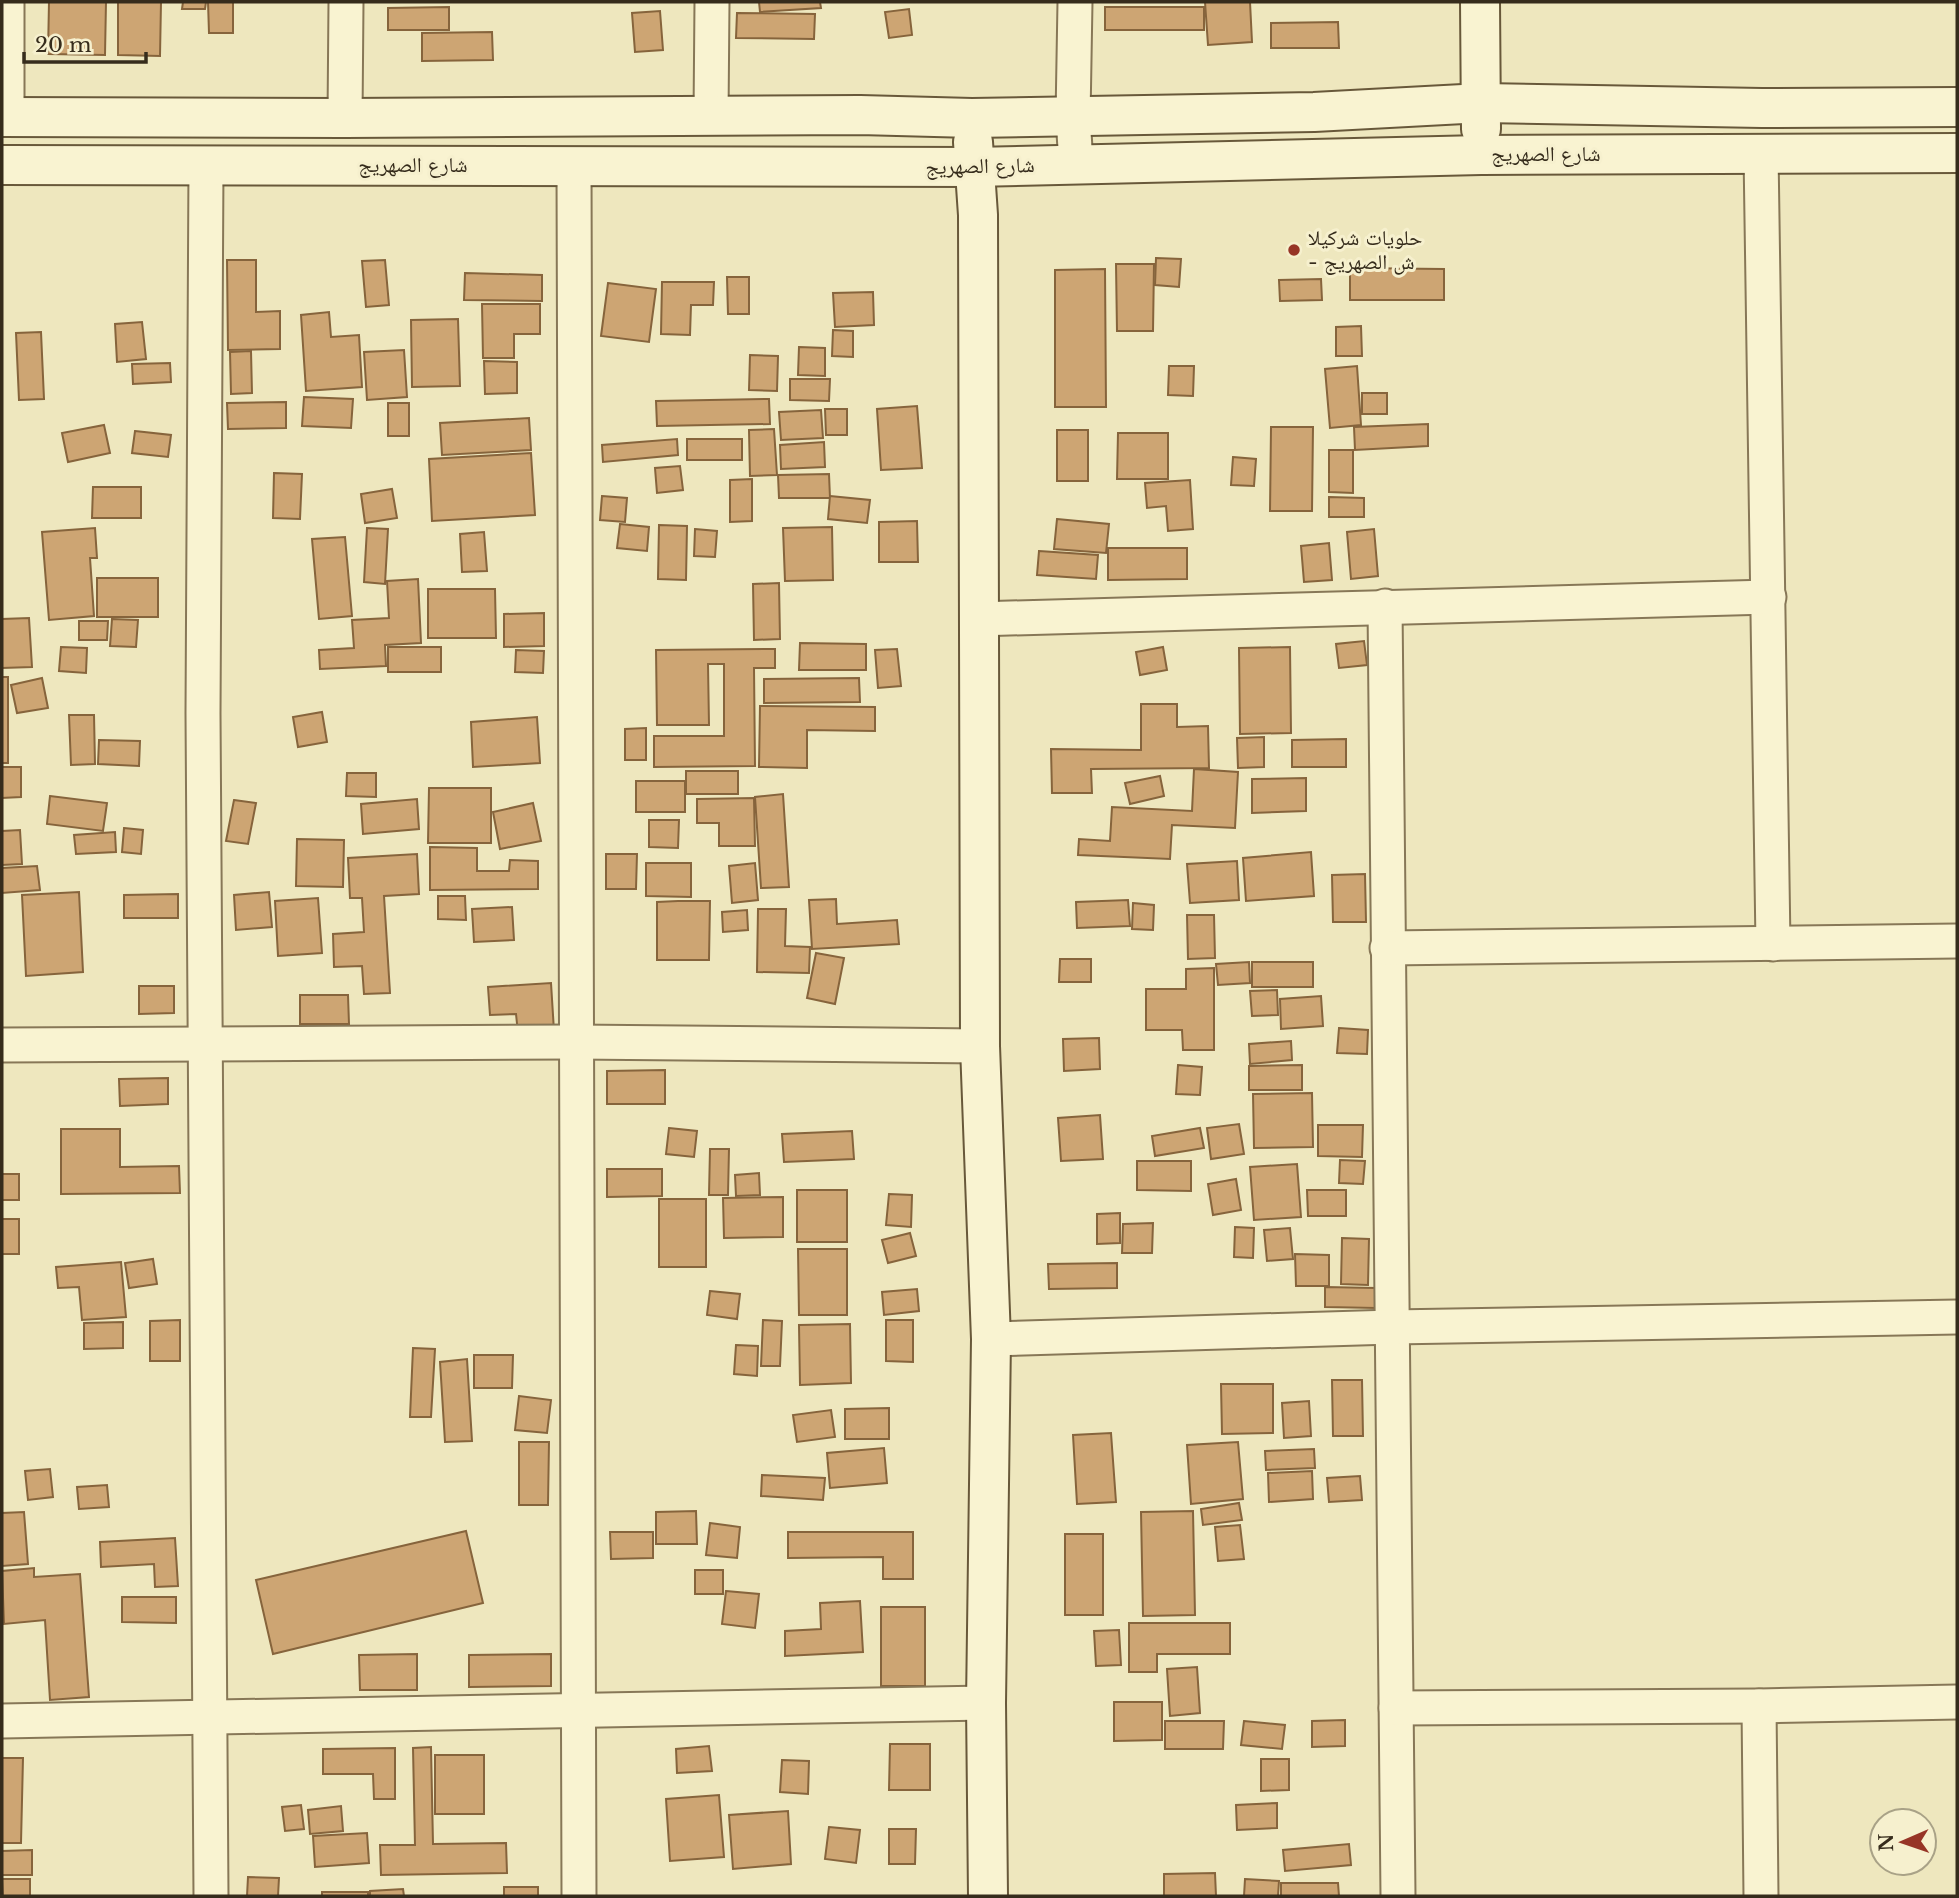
<svg xmlns="http://www.w3.org/2000/svg" width="1959" height="1898" viewBox="0 0 1959 1898" font-family="'Libre Baskerville','Noto Naskh Arabic',serif">
<rect width="100%" height="100%" fill="#eee7be"/>
<!-- building -->
<g fill="#cda573" stroke="#86643c" stroke-width="2">
<polygon points="49,2 106,2 105,55 48,54"/>
<polygon points="118,2 161,2 160,56 118,55"/>
<polygon points="183,2 206,2 205,9 182,9"/>
<polygon points="208,2 233,2 233,33 209,33"/>
<polygon points="759,2 820,2 821,8 760,12"/>
<polygon points="1205,2 1250,2 1252,42 1208,45"/>
<polygon points="449,7 449,30 388,30 388,8"/>
<rect x="1105" y="7" width="99" height="23"/>
<polygon points="909,9 912,35 889,38 885,12"/>
<polygon points="660,11 663,50 635,52 632,13"/>
<polygon points="737,13 815,14 814,39 736,38"/>
<polygon points="1338,22 1339,48 1271,48 1271,23"/>
<polygon points="492,32 493,60 422,61 422,33"/>
<polygon points="1156,258 1181,259 1179,287 1155,285"/>
<polygon points="227,260 256,260 256,312 280,311 280,349 228,350"/>
<polygon points="385,260 389,305 366,307 362,261"/>
<polygon points="1116,264 1154,264 1153,331 1117,331"/>
<polygon points="1350,268 1444,269 1444,300 1350,300"/>
<polygon points="1105,269 1106,407 1055,407 1055,270"/>
<polygon points="465,273 542,275 542,301 464,300"/>
<polygon points="727,277 749,277 749,314 728,314"/>
<polygon points="1321,279 1322,300 1280,301 1279,280"/>
<polygon points="662,282 714,282 713,305 691,305 690,335 661,334"/>
<polygon points="608,283 656,289 649,342 601,336"/>
<polygon points="873,292 874,325 835,327 833,293"/>
<polygon points="482,304 540,304 540,334 514,334 514,358 483,358"/>
<polygon points="329,312 331,337 359,335 362,387 306,391 301,315"/>
<polygon points="458,319 460,386 412,387 411,320"/>
<polygon points="142,322 146,359 117,362 115,324"/>
<polygon points="1361,326 1362,356 1336,356 1336,327"/>
<polygon points="833,330 853,331 853,357 832,356"/>
<polygon points="41,332 44,399 19,400 16,333"/>
<polygon points="799,347 825,348 825,376 798,375"/>
<polygon points="404,350 407,397 367,400 364,352"/>
<polygon points="251,351 252,393 231,394 230,352"/>
<polygon points="750,355 778,356 777,391 749,390"/>
<polygon points="484,361 517,362 517,393 485,394"/>
<polygon points="170,363 171,382 133,384 132,364"/>
<polygon points="1169,366 1194,366 1193,396 1168,395"/>
<polygon points="1357,366 1361,425 1330,428 1325,369"/>
<polygon points="790,379 830,379 829,401 790,400"/>
<rect x="1362" y="393" width="25" height="21"/>
<polygon points="304,397 353,399 351,428 302,426"/>
<polygon points="769,399 770,424 657,426 656,401"/>
<polygon points="286,402 286,428 228,429 227,403"/>
<rect x="388" y="403" width="21" height="33"/>
<polygon points="917,406 922,468 881,470 877,409"/>
<polygon points="825,409 847,409 847,435 826,435"/>
<polygon points="821,410 823,438 781,440 779,412"/>
<polygon points="529,418 531,450 442,455 440,423"/>
<polygon points="1428,424 1428,446 1355,450 1354,427"/>
<polygon points="104,425 110,453 68,462 62,433"/>
<polygon points="1271,427 1313,427 1312,511 1270,511"/>
<polygon points="774,429 777,475 750,476 749,430"/>
<rect x="1057" y="430" width="31" height="51"/>
<polygon points="135,431 171,435 168,457 132,453"/>
<polygon points="1118,433 1168,433 1168,479 1117,479"/>
<polygon points="677,439 678,455 603,462 602,445"/>
<rect x="687" y="439" width="55" height="21"/>
<polygon points="824,442 825,467 781,469 780,445"/>
<polygon points="1329,450 1353,450 1353,493 1329,492"/>
<polygon points="531,453 535,515 432,521 429,459"/>
<polygon points="1233,457 1256,459 1254,486 1231,485"/>
<polygon points="680,466 683,490 657,493 655,468"/>
<polygon points="274,473 302,474 300,519 273,518"/>
<polygon points="829,474 830,498 779,498 778,475"/>
<polygon points="752,479 752,521 730,522 730,480"/>
<polygon points="1190,480 1193,529 1168,531 1166,506 1147,508 1145,483"/>
<polygon points="93,487 141,487 141,518 92,518"/>
<polygon points="392,489 397,518 365,523 361,494"/>
<polygon points="602,496 627,498 625,522 600,520"/>
<polygon points="830,496 870,500 867,523 828,519"/>
<polygon points="1329,497 1364,498 1364,517 1329,517"/>
<polygon points="1057,519 1109,524 1106,553 1054,549"/>
<polygon points="917,521 918,562 879,562 879,522"/>
<polygon points="620,524 649,527 647,551 617,548"/>
<polygon points="659,525 687,526 686,580 658,579"/>
<polygon points="832,527 833,580 785,581 783,528"/>
<polygon points="95,528 97,558 90,558 94,616 49,620 42,532"/>
<polygon points="367,528 388,529 385,584 364,582"/>
<polygon points="695,529 717,531 715,557 694,556"/>
<polygon points="1374,529 1378,576 1351,579 1347,532"/>
<polygon points="484,532 487,571 462,572 460,534"/>
<polygon points="345,537 352,616 319,619 312,539"/>
<polygon points="1329,543 1332,580 1304,582 1301,546"/>
<polygon points="1108,548 1187,548 1187,579 1108,580"/>
<polygon points="1039,551 1098,555 1096,579 1037,575"/>
<rect x="97" y="578" width="61" height="39"/>
<polygon points="418,579 421,643 385,645 386,666 320,669 319,650 354,648 352,620 389,618 387,581"/>
<polygon points="779,583 780,639 754,640 753,584"/>
<polygon points="428,589 495,589 496,638 428,638"/>
<polygon points="544,613 544,646 504,647 504,614"/>
<polygon points="29,618 32,667 2,668 2,619"/>
<polygon points="112,619 138,620 136,647 110,646"/>
<polygon points="79,621 108,621 107,640 79,640"/>
<polygon points="1364,641 1367,665 1339,668 1336,644"/>
<polygon points="800,643 866,644 866,670 799,670"/>
<polygon points="61,647 87,648 86,673 59,671"/>
<rect x="388" y="647" width="53" height="25"/>
<polygon points="1163,647 1167,670 1140,675 1136,652"/>
<polygon points="1290,647 1291,733 1240,734 1239,648"/>
<polygon points="775,649 775,668 754,668 755,766 654,767 654,736 724,736 724,664 708,664 709,725 657,725 656,650"/>
<polygon points="897,649 901,686 878,688 875,650"/>
<polygon points="516,650 544,651 543,673 515,672"/>
<rect x="2" y="677" width="6" height="86"/>
<polygon points="42,678 48,708 17,713 11,685"/>
<polygon points="859,678 860,702 764,703 764,679"/>
<polygon points="1141,704 1177,704 1177,727 1208,726 1209,768 1091,769 1092,793 1052,793 1051,749 1141,750"/>
<polygon points="760,706 875,707 875,731 807,730 807,768 759,767"/>
<polygon points="322,712 327,742 298,747 293,717"/>
<polygon points="69,715 94,715 95,764 71,765"/>
<polygon points="537,717 540,763 473,767 471,722"/>
<polygon points="646,728 646,760 625,760 625,729"/>
<polygon points="1264,737 1264,767 1238,768 1237,738"/>
<polygon points="1346,739 1346,767 1292,767 1292,740"/>
<polygon points="99,740 140,741 139,766 98,764"/>
<polygon points="2,767 21,767 21,797 2,798"/>
<polygon points="1194,769 1238,772 1235,828 1172,825 1170,859 1078,855 1079,839 1110,841 1112,807 1192,811"/>
<rect x="686" y="771" width="52" height="23"/>
<polygon points="347,773 376,773 376,797 346,796"/>
<polygon points="1160,776 1164,796 1130,804 1125,783"/>
<polygon points="1306,778 1306,811 1252,813 1252,779"/>
<rect x="636" y="781" width="49" height="31"/>
<polygon points="429,788 491,788 491,843 428,843"/>
<polygon points="783,794 789,887 761,888 755,797"/>
<polygon points="50,796 107,803 103,831 47,824"/>
<polygon points="754,798 755,846 719,846 719,823 697,823 697,799"/>
<polygon points="417,799 419,829 363,834 361,804"/>
<polygon points="234,800 256,803 248,844 226,841"/>
<polygon points="533,803 541,841 500,849 493,812"/>
<polygon points="649,820 679,820 678,848 649,847"/>
<polygon points="124,828 143,830 141,854 122,852"/>
<polygon points="20,830 22,864 2,865 2,831"/>
<polygon points="115,832 116,852 76,854 74,835"/>
<polygon points="297,839 344,840 343,887 296,886"/>
<polygon points="430,847 477,848 477,871 509,871 510,860 538,861 538,889 430,890"/>
<polygon points="1311,852 1314,896 1246,901 1243,858"/>
<polygon points="417,854 419,894 384,896 390,993 364,994 362,966 334,967 333,934 364,932 362,898 350,898 348,858"/>
<polygon points="606,854 637,854 636,889 606,889"/>
<polygon points="1237,861 1239,900 1190,903 1187,864"/>
<polygon points="646,863 691,863 691,897 646,896"/>
<polygon points="755,863 758,900 732,903 729,866"/>
<polygon points="37,866 40,890 2,893 2,868"/>
<polygon points="1365,874 1366,922 1333,922 1332,875"/>
<polygon points="79,892 83,972 26,976 22,895"/>
<polygon points="269,892 272,927 236,930 234,895"/>
<polygon points="178,894 178,918 124,918 124,895"/>
<polygon points="438,896 465,896 466,920 438,919"/>
<polygon points="318,898 322,953 278,956 275,901"/>
<polygon points="836,899 837,924 897,920 899,944 812,949 809,900"/>
<polygon points="1128,900 1130,926 1077,928 1076,902"/>
<polygon points="678,901 710,901 709,960 657,960 657,902"/>
<polygon points="1133,903 1154,905 1153,930 1132,929"/>
<polygon points="512,907 514,940 474,942 472,909"/>
<polygon points="758,909 786,909 785,946 810,947 809,973 757,972"/>
<polygon points="747,910 748,930 723,932 722,912"/>
<polygon points="1187,915 1214,915 1215,958 1188,959"/>
<polygon points="816,953 844,958 835,1004 807,998"/>
<polygon points="1060,959 1091,959 1091,982 1059,982"/>
<polygon points="1249,962 1250,983 1218,985 1216,964"/>
<rect x="1252" y="962" width="61" height="25"/>
<polygon points="1214,968 1214,1050 1183,1050 1182,1030 1146,1030 1146,989 1186,989 1186,969"/>
<polygon points="551,983 554,1031 518,1033 516,1014 490,1015 488,987"/>
<polygon points="139,986 174,986 174,1013 139,1014"/>
<polygon points="1277,990 1278,1015 1252,1016 1250,991"/>
<polygon points="300,995 348,995 349,1024 300,1024"/>
<polygon points="1321,996 1323,1026 1281,1029 1280,999"/>
<polygon points="1339,1028 1368,1030 1367,1054 1337,1053"/>
<polygon points="1099,1038 1100,1069 1064,1071 1063,1039"/>
<polygon points="1291,1041 1292,1060 1250,1064 1249,1044"/>
<polygon points="1178,1065 1202,1067 1200,1095 1176,1094"/>
<polygon points="1302,1065 1302,1090 1249,1090 1249,1066"/>
<polygon points="665,1070 665,1104 607,1104 607,1071"/>
<polygon points="168,1078 168,1104 120,1106 119,1079"/>
<polygon points="1312,1093 1313,1147 1254,1148 1253,1094"/>
<polygon points="1100,1115 1103,1159 1061,1161 1058,1118"/>
<polygon points="1239,1124 1244,1154 1211,1159 1207,1128"/>
<polygon points="1318,1125 1363,1125 1362,1157 1318,1156"/>
<polygon points="669,1128 697,1131 694,1157 666,1154"/>
<polygon points="1200,1128 1204,1148 1155,1156 1152,1136"/>
<polygon points="61,1129 120,1129 120,1167 179,1166 180,1193 61,1194"/>
<polygon points="852,1131 854,1159 784,1162 782,1134"/>
<polygon points="710,1149 729,1149 728,1195 709,1195"/>
<polygon points="1340,1160 1365,1161 1363,1184 1339,1183"/>
<polygon points="1137,1161 1191,1161 1191,1191 1137,1190"/>
<polygon points="1297,1164 1301,1217 1254,1220 1250,1167"/>
<polygon points="607,1169 662,1169 662,1196 607,1197"/>
<polygon points="759,1173 760,1195 736,1196 735,1175"/>
<rect x="2" y="1174" width="17" height="26"/>
<polygon points="1236,1179 1241,1210 1213,1215 1208,1184"/>
<rect x="797" y="1190" width="50" height="52"/>
<polygon points="1307,1190 1346,1190 1346,1216 1308,1216"/>
<polygon points="889,1194 912,1195 911,1227 886,1225"/>
<polygon points="783,1197 783,1237 724,1238 723,1198"/>
<rect x="659" y="1199" width="47" height="68"/>
<polygon points="1120,1213 1120,1243 1097,1244 1097,1214"/>
<rect x="2" y="1219" width="17" height="35"/>
<polygon points="1153,1223 1152,1253 1122,1253 1123,1224"/>
<polygon points="1235,1227 1254,1228 1253,1258 1234,1257"/>
<polygon points="1290,1228 1293,1259 1267,1261 1264,1230"/>
<polygon points="910,1233 916,1256 888,1263 882,1240"/>
<polygon points="1342,1238 1369,1239 1368,1285 1341,1284"/>
<polygon points="798,1249 847,1249 847,1315 799,1315"/>
<polygon points="1295,1254 1329,1255 1329,1286 1296,1286"/>
<polygon points="153,1259 157,1284 129,1288 125,1263"/>
<polygon points="121,1262 126,1317 82,1320 79,1287 58,1288 56,1267"/>
<polygon points="1117,1263 1117,1288 1049,1289 1048,1264"/>
<polygon points="1325,1287 1376,1288 1376,1308 1325,1307"/>
<polygon points="917,1289 919,1311 884,1315 882,1292"/>
<polygon points="710,1291 740,1294 737,1319 707,1315"/>
<polygon points="180,1320 180,1361 150,1361 150,1321"/>
<polygon points="763,1320 782,1321 780,1366 761,1366"/>
<polygon points="886,1320 913,1320 913,1362 886,1361"/>
<polygon points="123,1322 123,1348 84,1349 84,1323"/>
<polygon points="850,1324 851,1383 800,1385 799,1325"/>
<polygon points="736,1345 758,1346 757,1376 734,1374"/>
<polygon points="413,1348 435,1349 431,1417 410,1417"/>
<polygon points="474,1355 513,1355 512,1388 474,1388"/>
<polygon points="467,1359 472,1441 445,1442 440,1362"/>
<polygon points="1332,1380 1362,1380 1363,1436 1333,1436"/>
<polygon points="1221,1384 1273,1384 1273,1433 1222,1434"/>
<polygon points="519,1396 551,1400 547,1433 515,1430"/>
<polygon points="1309,1401 1311,1436 1284,1438 1282,1403"/>
<polygon points="889,1408 889,1439 845,1439 845,1409"/>
<polygon points="831,1410 835,1437 797,1442 793,1415"/>
<polygon points="1111,1433 1116,1502 1077,1504 1073,1435"/>
<polygon points="519,1442 549,1442 548,1505 519,1505"/>
<polygon points="1238,1442 1243,1499 1191,1504 1187,1445"/>
<polygon points="884,1448 887,1483 830,1488 827,1453"/>
<polygon points="1314,1449 1315,1468 1266,1470 1265,1451"/>
<polygon points="50,1469 53,1497 28,1500 25,1471"/>
<polygon points="1312,1471 1313,1499 1269,1502 1268,1473"/>
<polygon points="762,1475 825,1478 823,1500 761,1496"/>
<polygon points="1360,1476 1362,1500 1329,1502 1327,1478"/>
<polygon points="107,1485 109,1507 79,1509 77,1487"/>
<polygon points="1239,1503 1242,1520 1203,1525 1201,1509"/>
<polygon points="696,1511 697,1544 656,1544 656,1512"/>
<polygon points="1193,1511 1195,1615 1143,1616 1141,1512"/>
<polygon points="24,1512 28,1564 2,1566 2,1513"/>
<polygon points="710,1523 740,1527 737,1558 706,1555"/>
<polygon points="1240,1525 1244,1559 1218,1561 1215,1527"/>
<polygon points="466,1531 483,1603 273,1654 256,1580"/>
<polygon points="610,1532 653,1532 653,1558 611,1559"/>
<polygon points="788,1532 913,1532 913,1579 883,1579 883,1557 788,1558"/>
<rect x="1065" y="1534" width="38" height="81"/>
<polygon points="175,1538 178,1586 155,1587 154,1564 101,1567 100,1542"/>
<polygon points="34,1568 34,1577 80,1574 89,1697 50,1700 45,1620 4,1624 2,1571"/>
<rect x="695" y="1570" width="28" height="24"/>
<polygon points="726,1591 759,1594 755,1628 722,1624"/>
<polygon points="122,1597 176,1597 176,1623 122,1622"/>
<polygon points="860,1601 863,1652 785,1656 785,1631 821,1629 820,1603"/>
<rect x="881" y="1607" width="44" height="79"/>
<polygon points="1129,1623 1230,1623 1230,1654 1157,1654 1157,1672 1129,1672"/>
<polygon points="1119,1630 1121,1665 1096,1666 1094,1631"/>
<polygon points="417,1654 417,1690 360,1690 359,1655"/>
<polygon points="551,1654 551,1686 469,1687 469,1655"/>
<polygon points="1197,1667 1200,1713 1170,1716 1167,1669"/>
<polygon points="1114,1702 1162,1702 1162,1740 1114,1741"/>
<polygon points="1345,1720 1345,1746 1312,1747 1312,1721"/>
<polygon points="1165,1721 1224,1721 1223,1749 1165,1749"/>
<polygon points="1244,1721 1285,1725 1282,1749 1241,1745"/>
<polygon points="890,1744 930,1744 930,1790 889,1790"/>
<polygon points="709,1746 712,1771 677,1773 676,1749"/>
<polygon points="431,1747 433,1844 506,1843 507,1873 381,1875 380,1845 415,1845 413,1748"/>
<polygon points="395,1748 395,1799 374,1799 373,1774 323,1774 323,1749"/>
<rect x="435" y="1755" width="49" height="59"/>
<polygon points="2,1758 23,1758 21,1843 2,1843"/>
<polygon points="1261,1759 1289,1759 1289,1790 1261,1791"/>
<polygon points="782,1760 809,1761 808,1794 780,1792"/>
<polygon points="719,1795 724,1857 670,1861 666,1799"/>
<polygon points="1277,1803 1277,1828 1237,1830 1236,1805"/>
<polygon points="301,1805 304,1829 285,1831 282,1807"/>
<polygon points="341,1806 343,1831 310,1834 308,1810"/>
<polygon points="788,1811 791,1864 733,1869 729,1815"/>
<polygon points="829,1827 860,1830 856,1863 825,1859"/>
<polygon points="889,1829 916,1829 915,1864 889,1864"/>
<polygon points="367,1833 369,1863 315,1867 313,1836"/>
<polygon points="1349,1844 1351,1865 1285,1871 1283,1850"/>
<polygon points="32,1850 32,1875 2,1875 2,1851"/>
<polygon points="1215,1873 1216,1896 1164,1896 1164,1874"/>
<polygon points="248,1877 279,1878 278,1896 247,1896"/>
<polygon points="2,1879 30,1879 30,1896 3,1896"/>
<polygon points="1245,1879 1279,1881 1278,1896 1244,1896"/>
<polygon points="1281,1883 1338,1883 1339,1896 1281,1896"/>
<rect x="504" y="1887" width="34" height="9"/>
<polygon points="403,1889 404,1896 370,1896 370,1891"/>
<rect x="322" y="1892" width="46" height="4"/>
</g>
<g fill="none" stroke-linecap="round" stroke-linejoin="round">
<!-- street casing -->
<g stroke="#877757" stroke-width="37">
<g id="street">
<polyline points="1075,2 1073,117 1076,164"/>
<polyline points="711,116 712,2"/>
<polyline points="7,117 7,2"/>
<polyline points="345,118 346,2"/>
<polyline points="1761,153 1773,944"/>
<polyline points="206,166 203,713 211,1896"/>
<polyline points="574,166 579,1896"/>
<polyline points="1385,606 1398,1896"/>
<polyline points="977,619 1769,597"/>
<polyline points="1387,948 1957,941"/>
<polyline points="2,1045 575,1042 980,1046"/>
<polyline points="991,1339 1392,1327 1957,1317"/>
<polyline points="1759,1706 1761,1896"/>
<polyline points="1396,1708 1759,1706 1957,1702"/>
<polyline points="2,1721 986,1703"/>
</g>
</g>
<!-- secondary casing -->
<g stroke="#68583a" stroke-width="42">
<g id="secondary">
<polyline points="1480,2 1481,129"/>
<polyline points="2,117 345,118 860,115 972,118 1314,112 1482,103 1762,108 1957,107"/>
<polyline points="973,142 978,215 980,1046 991,1339 986,1703 988,1896"/>
<polyline points="2,165 973,167 1481,155 1957,153"/>
</g>
</g>
<!-- street -->
<use href="#street" stroke="#f9f3d1" stroke-width="33"/>
<!-- secondary -->
<use href="#secondary" stroke="#f9f3d1" stroke-width="38"/>
</g>
<!-- markers -->
<circle fill="#973526" stroke="#f6f0ce" stroke-width="2.5" cx="1294" cy="250" r="7"/>
<g text-anchor="middle" stroke-width="6" stroke-linejoin="round" paint-order="stroke">
<!-- street labels -->
<g font-size="21" fill="#362c1c" stroke="#f6f0ce">
<text x="1546" y="161">شارع الصهريج</text>
<text x="413" y="172">شارع الصهريج</text>
<text transform="translate(980 166) rotate(-1)" y="7">شارع الصهريج</text>
</g>
<!-- poi labels -->
<g font-size="21" fill="#362c1c" stroke="#f6f0ce" text-anchor="start">
<text x="1308" y="245">حلويات شركيلا<tspan x="1308" dy="24">- ش الصهريج</tspan></text>
</g>
</g>
<!-- border -->
<rect width="1959" height="1898" fill="none" stroke="#362c1c" stroke-width="7"/>
<!-- north arrow -->
<g transform="translate(1903 1842) rotate(268)"><circle r="33" fill="#f6f0ce" stroke="#a9a287" stroke-width="2"/>
<path d="M0-5L12 26L0 18L-12 26Z" fill="#973526"/>
<text y="-10" font-size="19" font-weight="bold" text-anchor="middle" fill="#362c1c">N</text>
</g>
<!-- scale -->
<path d="M24 52v10h122v-10" fill="none" stroke="#362c1c" stroke-width="3.5"/>
<text x="35" y="52" font-size="21" fill="#362c1c" stroke="#f6f0ce" stroke-width="5" paint-order="stroke">20 m</text>
</svg>
